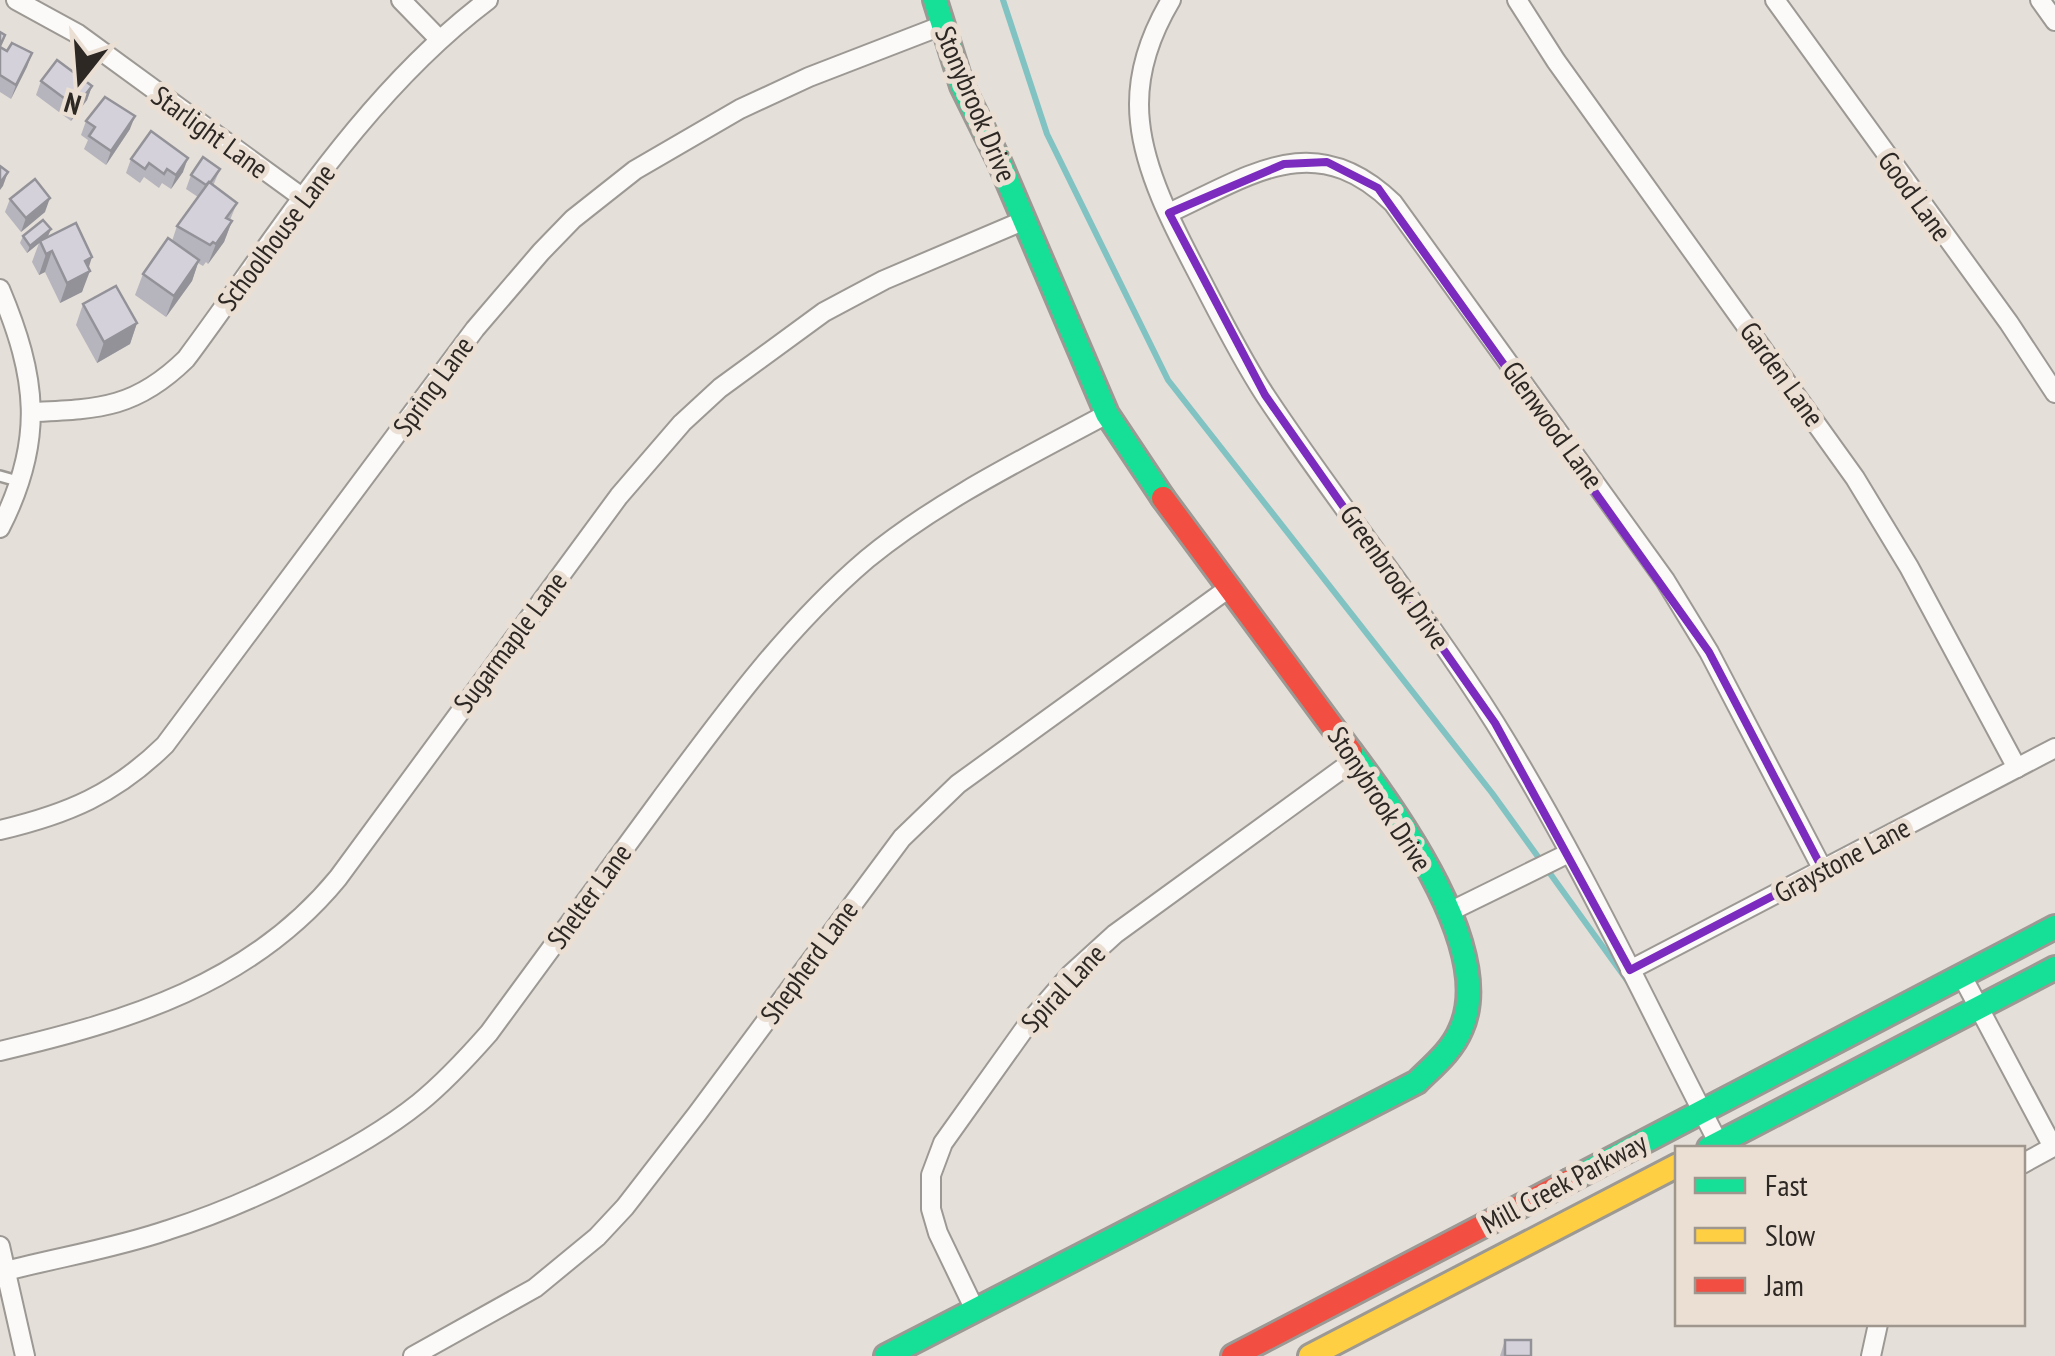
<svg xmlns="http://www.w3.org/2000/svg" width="2055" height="1356" viewBox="0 0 2055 1356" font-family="'PT Sans Narrow',sans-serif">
<rect width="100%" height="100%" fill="#e5dfd9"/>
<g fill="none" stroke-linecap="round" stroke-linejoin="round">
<!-- stream -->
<polyline stroke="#80c3c2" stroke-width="6" points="1003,0 1047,134 1168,380 1492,793 1629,983"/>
<!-- lane casing -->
<g stroke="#9c9893" stroke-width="14">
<polyline id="lane" points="0,476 21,482"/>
</g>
<!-- street casing -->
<g stroke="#9c9893" stroke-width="22">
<g id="street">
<polyline points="16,0 78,34 303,198"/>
<polyline points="401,0 439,39"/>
<path d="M1171 0C1149 37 1135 78 1140 122 1145 172 1173 226 1196 270 1218 312 1239 355 1265 395 1339 507 1424 610 1495 723 1579 858 1646 1003 1719 1144"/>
<polyline points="1517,0 1556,61 1855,478 1909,567 2017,768"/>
<polyline points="1775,0 2009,323 2055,393"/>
<polyline points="2040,0 2055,21"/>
<path d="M1169 213C1251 175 1315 127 1393 203L1665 580 1709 652 1823 870"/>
<path d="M0 289C37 377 45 440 0 528"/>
<path d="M33 412C100 409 136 408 186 359 279 234 362 95 488 0"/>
<path d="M0 830C68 814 115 794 165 745L475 329 541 252 573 219 635 170 740 109 809 77 941 26"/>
<polyline points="1449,912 1569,853"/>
<polyline points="1630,970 2055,748"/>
<polyline points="1962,976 2053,1147"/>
<path d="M0 1051C128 1021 251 984 338 878L619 496 682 423 720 388 824 312 884 280 1025 220"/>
<polyline points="2022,1164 2055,1146"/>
<polyline points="0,1246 25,1356"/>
<path d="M6 1271C60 1257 116 1248 168 1230 244 1206 358 1152 419 1103 445 1082 467 1058 489 1033 546 955 603 878 660 800 723 715 786 628 867 559 939 500 1025 458 1107 414"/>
<polyline points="975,1310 938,1233 931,1209 931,1175 943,1143 1030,1021 1070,975 1115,934 1357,758"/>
<polyline points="413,1356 535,1288 597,1237 625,1207 697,1114 902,838 958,784 1229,588"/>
<polyline points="1871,1356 1878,1324"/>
</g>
</g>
<!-- fast casing -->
<g stroke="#9c9893" stroke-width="28">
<g id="fast">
<polyline points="935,0 962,86 999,161 1107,414 1163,498"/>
<polyline points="1709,1148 2055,968"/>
<polyline points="1569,1181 2055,927"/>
<path d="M886 1356 1417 1082C1433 1066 1452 1051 1461 1029 1496 951 1397 813 1351 752"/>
</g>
</g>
<!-- slow casing -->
<g stroke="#9c9893" stroke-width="28">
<polyline id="slow" points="1310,1356 1678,1165"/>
</g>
<!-- jam casing -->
<g stroke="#9c9893" stroke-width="28">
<g id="jam">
<polyline points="1163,498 1351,752"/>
<polyline points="1233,1356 1569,1181"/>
</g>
</g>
<!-- lane -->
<use href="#lane" stroke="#fbfaf9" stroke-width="9"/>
<!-- street -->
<use href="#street" stroke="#fbfaf9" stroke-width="18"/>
<!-- fast -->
<use href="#fast" stroke="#16e098" stroke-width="22"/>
<!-- slow -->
<use href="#slow" stroke="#ffcf43" stroke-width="22"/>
<!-- jam -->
<use href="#jam" stroke="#f24e42" stroke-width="22"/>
</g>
<!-- wall -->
<g fill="#b6b4bc">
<polygon points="0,32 1,48 7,51 32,53 11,99 0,92"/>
<polygon points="41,81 92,86 87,100 71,121 36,95"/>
<polygon points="86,121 130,129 106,165 84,149 88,140 81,135"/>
<polygon points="131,159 183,172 171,189 162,183 159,188 144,177 140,183 126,173"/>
<polygon points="220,169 213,186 237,203 230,220 232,221 224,242 208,264 206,262 203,266 198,263 192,281 166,317 135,295 143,274 172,241 177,226 198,197 186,189 191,175"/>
<polygon points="10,199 45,212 21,232 5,212"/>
<polygon points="51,229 48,236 44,239 88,268 82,292 60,303 45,272 39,275 32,262 39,243 27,253 20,243 23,236"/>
<polygon points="83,304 137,323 130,344 97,363 76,325"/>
<polygon points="1505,1340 1531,1356 1500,1356"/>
</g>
<!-- shaded-wall -->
<g fill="#949299">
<polygon points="32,53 27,67 11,99 16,85"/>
<polygon points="92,86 87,100 71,121 76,107"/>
<polygon points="135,116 130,129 106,165 111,151"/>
<polygon points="188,158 183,172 171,189 176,175"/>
<polygon points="8,172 3,186 0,190 0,183"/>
<polygon points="50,198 45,212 21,232 26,218"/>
<polygon points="232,221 224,242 208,264 216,244"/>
<polygon points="51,229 48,236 27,253 30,246"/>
<polygon points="52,251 45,272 39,275 46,254"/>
<polygon points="92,257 87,273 90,271 82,292 60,303 67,283 85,261"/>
<polygon points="199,260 192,281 166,317 174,296"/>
<polygon points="137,323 130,344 97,363 104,342"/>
</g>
<!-- building -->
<g fill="#d4d1db" stroke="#949299" stroke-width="2.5">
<polygon points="0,32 5,35 0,46"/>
<polygon points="12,43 32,53 16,85 0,75 0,47 7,51"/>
<polygon points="57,60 92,86 76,107 41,81"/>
<polygon points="105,97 135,116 111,151 89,136 95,127 86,121"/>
<polygon points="151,131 188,158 176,175 167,169 164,174 149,163 145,169 131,159"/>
<polygon points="203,157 220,169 210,183 209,182 206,185 191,175"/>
<polygon points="0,166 8,172 0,183"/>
<polygon points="35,179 50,198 26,218 10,199"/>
<polygon points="209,182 237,203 226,218 232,221 216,244 213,242 210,245 177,226"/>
<polygon points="43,220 51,229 30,246 23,236"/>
<polygon points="76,223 92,257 85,261 90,271 67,283 52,251 46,254 40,241"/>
<polygon points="168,238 199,260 174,296 143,274"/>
<polygon points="116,286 137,323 104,342 83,304"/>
<rect x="1505" y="1340" width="26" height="16"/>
</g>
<!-- marked area -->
<path fill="none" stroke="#7b2cbf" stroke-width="8" stroke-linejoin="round" d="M1327 162 1378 188 1709 652 1823 870 1630 970 1495 723 1265 395 1169 213 1284 164Z"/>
<g text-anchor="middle" stroke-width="10" stroke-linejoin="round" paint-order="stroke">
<!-- street labels -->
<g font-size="28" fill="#2d2824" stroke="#ebdfd3">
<text transform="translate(976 104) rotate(67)" y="10">Stonybrook Drive</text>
<text transform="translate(210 132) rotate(36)" y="10">Starlight Lane</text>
<text transform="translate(1915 196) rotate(54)" y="10">Good Lane</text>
<text transform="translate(276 237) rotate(-53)" y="10">Schoolhouse Lane</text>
<text transform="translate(1782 374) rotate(54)" y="10">Garden Lane</text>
<text transform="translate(433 386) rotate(-54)" y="10">Spring Lane</text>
<text transform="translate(1553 425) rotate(54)" y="10">Glenwood Lane</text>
<text transform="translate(1395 577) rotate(55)" y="10">Greenbrook Drive</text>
<text transform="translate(510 642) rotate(-53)" y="10">Sugarmaple Lane</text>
<text transform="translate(1380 799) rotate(57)" y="10">Stonybrook Drive</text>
<text transform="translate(1842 860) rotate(-28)" y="10">Graystone Lane</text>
<text transform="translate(589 896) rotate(-54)" y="10">Shelter Lane</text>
<text transform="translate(809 962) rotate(-54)" y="10">Shepherd Lane</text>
<text transform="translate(1063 988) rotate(-47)" y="10">Spiral Lane</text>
<text transform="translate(1564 1183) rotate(-28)" y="10">Mill Creek Parkway</text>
</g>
</g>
<!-- legend -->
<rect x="1675" y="1146" width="350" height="180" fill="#ebdfd3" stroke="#9f968d" stroke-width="2.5"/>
<rect x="1695" y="1178" width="50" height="15" fill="#16e098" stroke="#9f968d" stroke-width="2.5"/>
<text x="1765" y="1196" font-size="30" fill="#2d2824">Fast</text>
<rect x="1695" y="1228" width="50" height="15" fill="#ffcf43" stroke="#9f968d" stroke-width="2.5"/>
<text x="1765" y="1246" font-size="30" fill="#2d2824">Slow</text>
<rect x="1695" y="1278" width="50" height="15" fill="#f24e42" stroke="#9f968d" stroke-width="2.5"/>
<text x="1765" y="1296" font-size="30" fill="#2d2824">Jam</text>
<!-- north arrow -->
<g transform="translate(80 80) rotate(197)" stroke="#ebdfd3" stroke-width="8" paint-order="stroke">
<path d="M0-8L18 38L0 25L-18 38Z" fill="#2d2824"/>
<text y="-15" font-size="28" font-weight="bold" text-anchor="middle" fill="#2d2824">N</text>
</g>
</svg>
